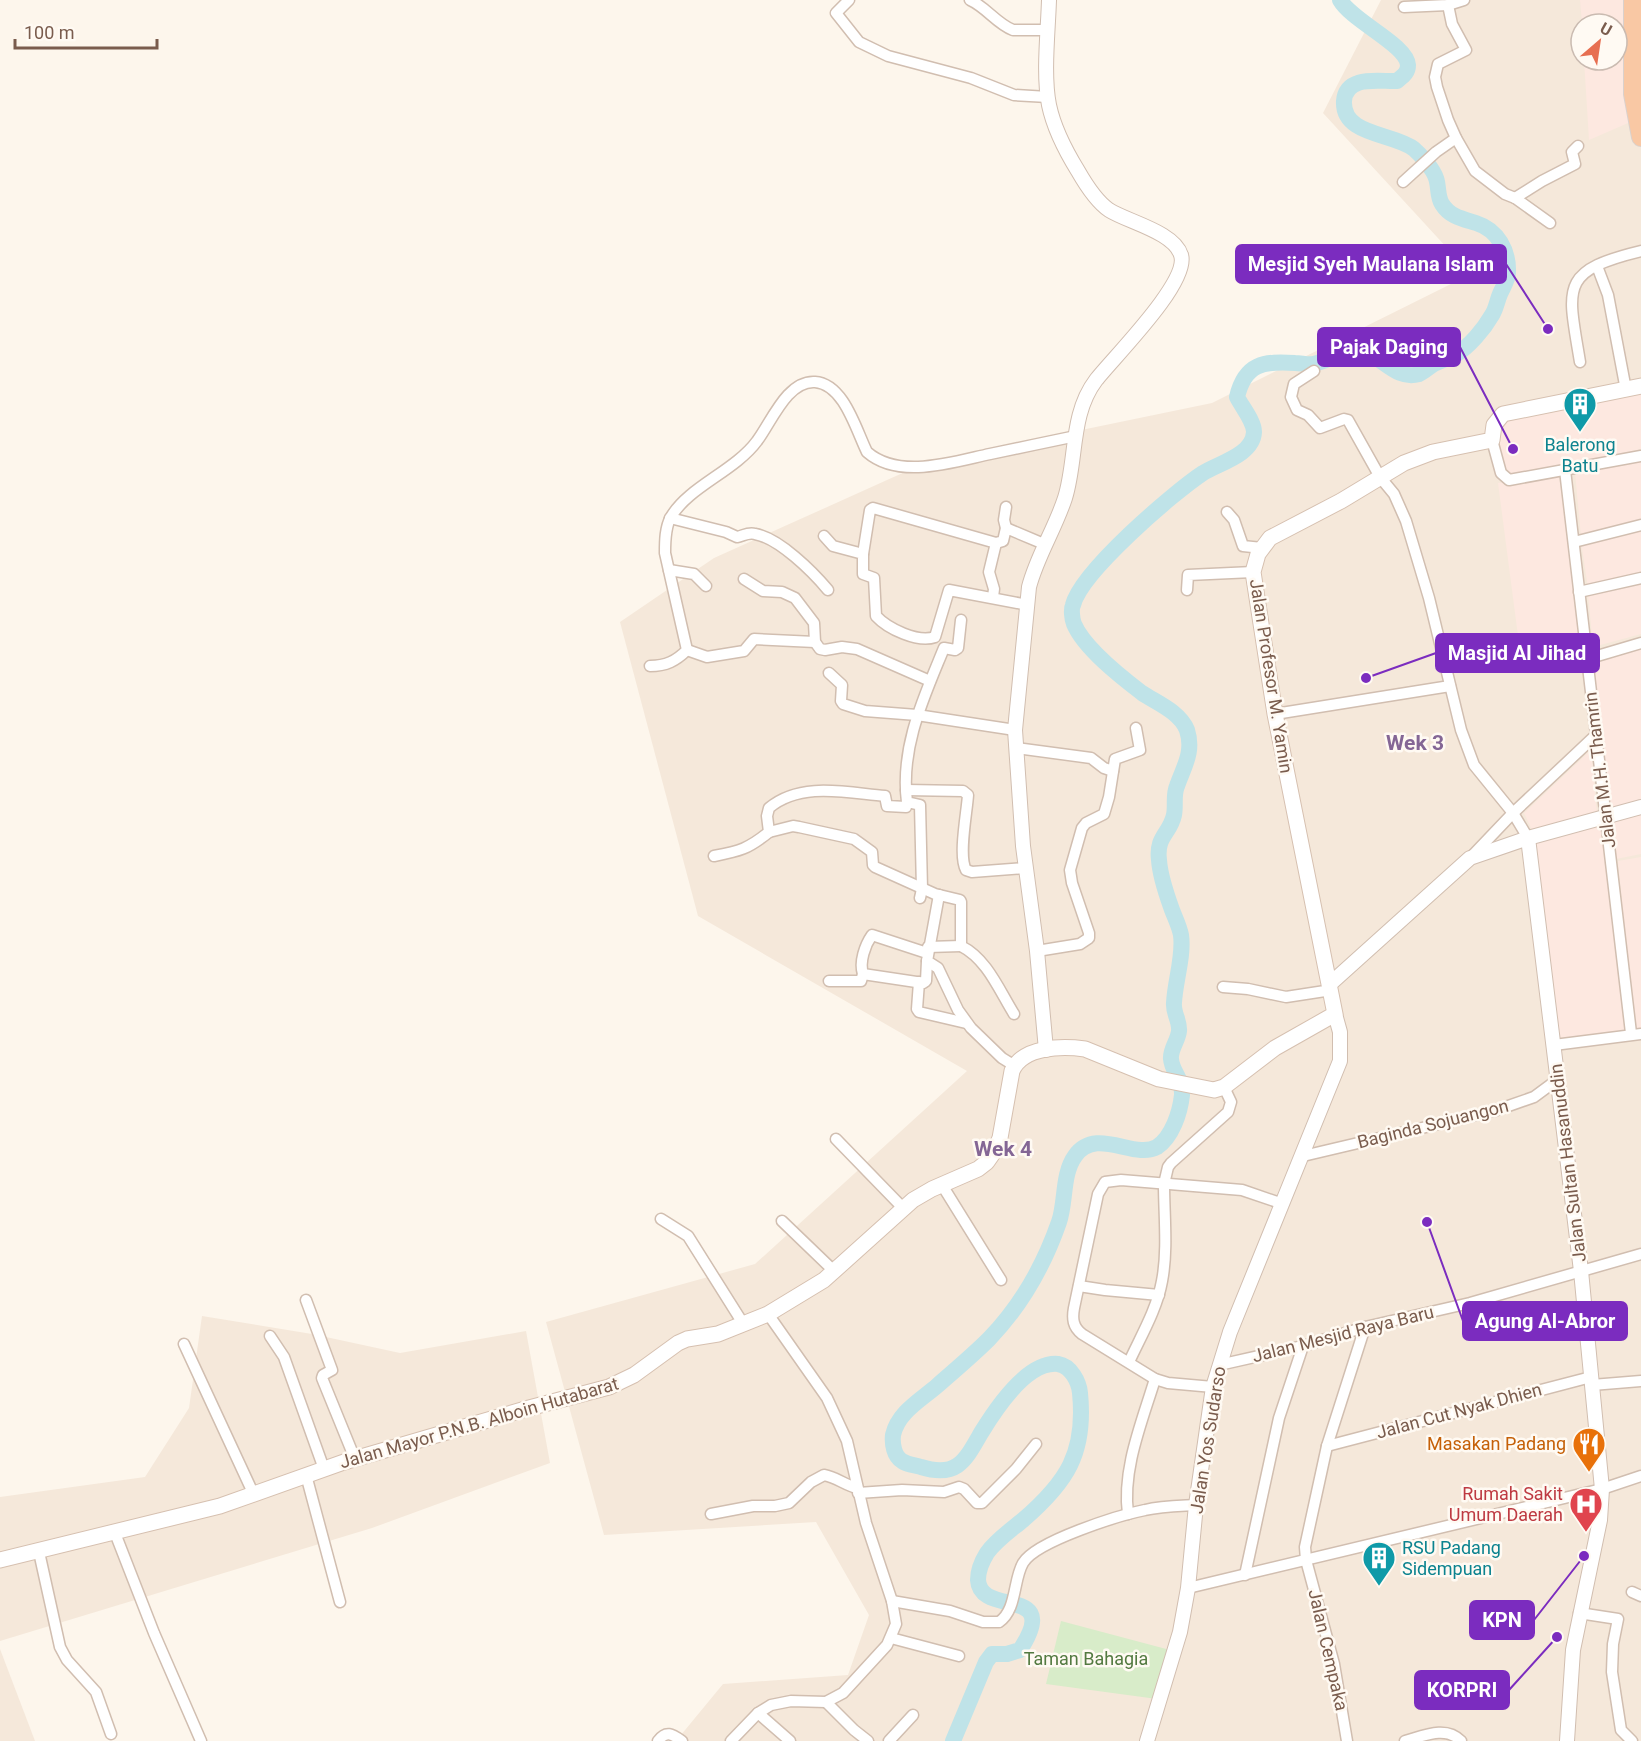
<svg xmlns="http://www.w3.org/2000/svg" width="1641" height="1741" viewBox="0 0 1641 1741" font-family="Roboto,sans-serif">
<rect width="100%" height="100%" fill="#fdf6ec"/>
<!-- residential -->
<g fill="#f5e8da" fill-rule="evenodd">
<path d="M1381 0H1641V1741H676L723 1684 848 1675 869 1615 816 1522 604 1535 546 1322 755 1264 967 1071 698 916 620 622 714 558 927 462 1212 403 1471 274 1323 113ZM1581 24H1617V60H1581Z"/>
<polygon points="202,1316 312,1334 400,1353 526,1331 550,1463 372,1528 0,1641 0,1497 145,1477 189,1408"/>
<polygon points="0,1649 35,1741 0,1741"/>
</g>
<!-- commercial -->
<g fill="#fde8e0">
<polygon points="1580,0 1630,0 1635,120 1589,140 1584,60 1617,60 1617,24 1582,24"/>
<polygon points="1641,391 1641,449 1515,476 1505,474 1496,430 1501,422"/>
<polygon points="1641,459 1641,521 1581,537 1575,472"/>
<polygon points="1559,476 1581,640 1522,650 1518,636 1498,483"/>
<polygon points="1641,527 1641,575 1588,588 1581,542"/>
<polygon points="1641,581 1641,634 1593,647 1588,594"/>
<polygon points="1641,645 1641,805 1607,816 1591,660"/>
<polygon points="1591,750 1597,813 1532,830 1524,813"/>
<polygon points="1641,812 1641,854 1616,859 1611,820"/>
<polygon points="1603,822 1628,1032 1557,1042 1531,845"/>
<polygon points="1641,857 1641,1029 1633,1030 1618,861"/>
</g>
<!-- green -->
<polygon fill="#d8ecc9" points="1061,1621 1170,1650 1157,1699 1046,1684"/>
<g fill="none" stroke-linecap="round" stroke-linejoin="round">
<!-- river -->
<path stroke="#bfe3e8" stroke-width="16" d="M953 1741 986 1662 992 1654H1007L1020 1650C1063 1584 980 1618 978 1580 978 1571 982 1561 987 1553 996 1540 1011 1530 1023 1520 1067 1482 1086 1453 1080 1393 1079 1382 1071 1366 1058 1364 1027 1361 995 1410 981 1433 965 1461 957 1478 921 1467 915 1465 908 1465 902 1461 894 1456 892 1444 893 1435 898 1412 921 1400 938 1385 955 1370 973 1355 989 1339 1020 1307 1044 1265 1059 1222 1066 1202 1062 1174 1075 1156 1096 1126 1134 1160 1157 1147 1172 1137 1180 1113 1182 1095 1183 1079 1172 1072 1171 1059 1170 1049 1178 1041 1179 1031 1180 1021 1173 1013 1174 1003 1175 981 1184 956 1181 935 1179 925 1174 916 1171 907 1166 893 1160 875 1159 860 1156 836 1170 834 1174 815 1176 805 1173 795 1177 786 1184 766 1194 752 1187 730 1180 712 1157 703 1142 693 1121 677 1084 648 1074 624 1072 619 1071 609 1073 605 1081 572 1173 493 1203 473 1219 463 1253 455 1254 432 1254 421 1242 407 1237 397 1245 363 1264 361 1295 363 1301 363 1308 365 1313 364 1329 361 1345 348 1361 351 1382 355 1395 381 1419 374 1424 372 1429 367 1434 364 1441 361 1448 358 1455 355 1469 347 1484 329 1492 315 1496 309 1497 301 1500 294 1503 287 1508 280 1508 273 1509 251 1498 230 1476 223 1463 219 1450 217 1442 204 1437 196 1439 186 1436 178 1433 169 1421 155 1414 149 1394 133 1342 136 1344 101 1346 74 1381 82 1397 81 1403 76 1408 73 1408 65 1407 45 1352 21 1340 0"/>
<!-- minor casing -->
<g stroke="#d1beb0" stroke-width="13">
<g id="minor">
<polyline points="849,0 836,13 859,42 888,56 971,78 1014,95 1048,97"/>
<path d="M970 0C986 7 997 24 1013 30H1048"/>
<polyline points="1448,5 1452,24 1466,50 1438,64 1435,77 1437,87 1448,120 1456,138 1475,171 1505,194 1515,198 1550,223"/>
<polyline points="1404,7 1448,5 1464,0"/>
<polyline points="1403,182 1436,152 1456,138"/>
<polyline points="1515,198 1542,181 1575,164 1572,152 1578,146"/>
<polyline points="1597,266 1608,295 1626,390"/>
<path d="M1580 362C1568 288 1558 271 1641 251"/>
<polyline points="1314,371 1294,384 1291,397 1297,410 1308,415 1320,428 1344,419 1348,420 1380,477 1394,494 1406,521 1429,598 1461,730 1474,765 1513,813 1528,838"/>
<polyline points="1492,440 1501,473 1509,480 1641,456"/>
<polyline points="1565,470 1631,1033"/>
<polyline points="1006,507 1004,520 1006,528"/>
<polyline points="1227,512 1234,520 1243,546 1262,548"/>
<path d="M670 518 726 532 737 537C743 536 748 532 755 534 779 538 813 572 828 590"/>
<path d="M824 536 833 546 863 554V574L874 578 876 616C888 629 918 643 935 637L949 590 1028 605"/>
<polyline points="1574,542 1641,525"/>
<polyline points="863,554 870,510 873,508 996,543 1003,541 1006,528 1044,544"/>
<polyline points="669,570 694,574 706,586"/>
<polyline points="744,579 763,591 782,592 795,598 814,623 815,642 820,649 825,650 842,647 857,649 930,681"/>
<polyline points="1187,590 1188,575 1253,572"/>
<polyline points="1579,592 1641,578"/>
<polyline points="993,597 994,589 989,572 996,543"/>
<polyline points="687,650 707,657 744,651 754,639 815,642"/>
<polyline points="1587,659 1641,643"/>
<path d="M650 666C666 666 676 661 687 650L665 553C665 542 665 527 671 517 688 487 735 471 757 441 771 423 787 380 815 382 844 384 856 430 867 452 899 480 953 462 990 454 1019 448 1047 442 1076 436"/>
<polyline points="829,673 842,685 841,701 843,704 865,711 917,715 1015,730"/>
<polyline points="1275,714 1450,686"/>
<polyline points="1016,748 1091,758 1104,768 1113,771"/>
<path d="M906 790 963 791 968 795C967 812 958 856 966 870L972 872 1025 868"/>
<path d="M769 832 793 826 799 827 854 839 872 852 873 865 875 867 935 894 960 900 961 902V946C987 959 999 990 1014 1014"/>
<path d="M714 856C740 851 748 849 769 832L767 816 769 808C801 781 848 793 885 796L887 806 906 807 907 802"/>
<polyline points="1472,856 1513,813 1596,735"/>
<polyline points="939,895 927,961 938,968 958,1010 971,1028 1002,1058 1015,1066"/>
<path d="M920 898 922 889 920 805 907 802C900 747 924 697 944 648L955 650 958 648 961 620"/>
<polyline points="928,947 961,946"/>
<polyline points="1037,951 1080,944 1089,938 1089,933 1072,883 1070,870 1082,828 1086,823 1104,814 1109,797 1115,759 1140,750 1136,728"/>
<path d="M927 961 926 981 923 983 863 974C859 962 865 945 872 935L927 953"/>
<polyline points="829,981 861,981 863,974"/>
<polyline points="919,982 917,1009 919,1012 966,1023"/>
<polyline points="1223,987 1248,989 1286,997 1325,991 1330,984"/>
<polyline points="1554,1045 1641,1034"/>
<polyline points="836,1139 903,1208"/>
<polyline points="1303,1156 1494,1111 1534,1097 1557,1080"/>
<polyline points="942,1185 1001,1280"/>
<polyline points="661,1219 688,1236 744,1325"/>
<polyline points="782,1221 834,1271"/>
<polyline points="1079,1286 1105,1290 1159,1295"/>
<polyline points="306,1300 332,1370 323,1375 322,1378 355,1459"/>
<polyline points="270,1336 284,1357 324,1469"/>
<polyline points="184,1344 254,1495"/>
<path d="M1129 1362C1141 1336 1157 1309 1162 1281 1168 1250 1164 1215 1164 1184L1168 1167 1171 1163 1228 1112 1231 1102 1224 1087"/>
<polyline points="1219,1365 1303,1346 1365,1327 1470,1303 1641,1254"/>
<polyline points="1592,1385 1641,1381"/>
<path d="M1213 1387 1168 1383 1155 1379 1082 1334C1073 1327 1072 1319 1074 1308L1098 1194 1105 1182 1121 1180 1242 1190 1283 1204"/>
<polyline points="1327,1446 1591,1377"/>
<polyline points="306,1475 340,1602"/>
<polyline points="858,1493 902,1490 944,1492 959,1487 964,1489 977,1503 982,1503 1016,1469 1036,1444"/>
<path d="M711 1514 753 1506H775L789 1503 811 1482 824 1475C836 1477 845 1485 857 1488"/>
<path d="M1128 1514C1122 1469 1142 1422 1155 1379"/>
<polyline points="115,1533 154,1633 201,1741"/>
<polyline points="39,1552 60,1647 67,1660 96,1692 111,1734"/>
<polyline points="1245,1575 1279,1418 1303,1346"/>
<polyline points="1188,1588 1602,1489 1641,1476"/>
<polyline points="1632,1592 1641,1596"/>
<path d="M892 1601 950 1611 983 1622H999C1017 1610 1013 1580 1023 1563 1036 1541 1120 1515 1145 1510 1162 1506 1179 1506 1196 1505"/>
<polyline points="1579,1613 1618,1619 1613,1644 1612,1672 1621,1730 1632,1741"/>
<polyline points="891,1638 959,1656"/>
<polyline points="826,1702 854,1730 868,1741"/>
<polyline points="758,1713 790,1741"/>
<path d="M658 1741C666 1730 672 1734 682 1741"/>
<polyline points="731,1741 758,1713 771,1705 791,1701 826,1702 843,1693 887,1645 896,1624 892,1601 866,1523 847,1441 827,1398 768,1314"/>
<polyline points="889,1741 913,1715"/>
<polyline points="1347,1741 1334,1664 1306,1560 1305,1547 1327,1446 1365,1327"/>
<path d="M1405 1741C1423 1736 1446 1725 1461 1741"/>
</g>
</g>
<!-- tertiary casing -->
<g stroke="#d1beb0" stroke-width="16">
<g id="tertiary">
<polyline points="1528,838 1581,1271 1602,1489 1600,1520 1573,1650 1567,1741"/>
<polyline points="1330,984 1470,858 1528,838 1641,807"/>
<path d="M1046 1050 1037 951 1023 846 1015 730 1029 587C1037 556 1055 529 1065 498 1077 460 1070 414 1096 380 1113 358 1190 282 1181 255 1174 232 1128 222 1109 210 1096 201 1086 185 1078 171 1065 150 1054 129 1049 105 1043 75 1048 32 1049 0"/>
<polyline points="1147,1741 1180,1632 1188,1588 1196,1505 1213,1387 1230,1332 1340,1061 1340,1032 1335,1014"/>
</g>
</g>
<!-- secondary casing -->
<g stroke="#d6c0b0" stroke-width="17">
<path id="secondary" d="M0 1560 220 1506 344 1462 529 1408 609 1387 634 1375 678 1343 687 1339 718 1334 768 1314 824 1280 913 1200 932 1189 978 1169 987 1162 994 1152 1000 1138 1012 1071C1023 1046 1062 1046 1085 1049L1159 1079 1214 1090 1224 1087 1275 1048 1335 1014 1275 714 1253 572 1258 554 1270 538 1341 501 1404 463 1433 452 1492 440 1494 425 1503 414 1641 386"/>
</g>
<!-- trunk casing -->
<g stroke="#dad1cd" stroke-width="20">
<polyline id="trunk" points="1633,0 1633,94 1641,137"/>
</g>
<!-- minor -->
<use href="#minor" stroke="#fff" stroke-width="10"/>
<!-- tertiary -->
<use href="#tertiary" stroke="#fff" stroke-width="14"/>
<!-- secondary -->
<use href="#secondary" stroke="#fff" stroke-width="15"/>
<!-- trunk -->
<use href="#trunk" stroke="#f9c8a4" stroke-width="18"/>
</g>
<!-- icons -->
<defs>
<g id="building-pin" transform="scale(1.725)"><path d="M0 17L-7.5 6A9.5 9.5 0 1 1 7.5 6Z" fill="#0f9aa8" stroke="#fffaf3"/><path d="M-4-6H4V6H1V3H-1V6H-4ZM-2.5-4.3h1.7v1.8h-1.7ZM.8-4.3h1.7v1.8H.8ZM-2.5-1h1.7V.8h-1.7ZM.8-1h1.7V.8H.8Z" fill="#fff"/></g>
<g id="restaurant-pin" transform="scale(1.725)"><path d="M0 17L-7.5 6A9.5 9.5 0 1 1 7.5 6Z" fill="#e8710a" stroke="#fffaf3"/><path d="M-5-6h1v4h1v-4h1v4h1v-4h1v5L-1.5 .5V6h-2V.5L-5-1ZM5-6V6H3V1.5H1.5Q1.5-4 5-6Z" fill="#fff"/></g>
<g id="hospital-pin" transform="scale(1.725)"><path d="M0 17L-7.5 6A9.5 9.5 0 1 1 7.5 6Z" fill="#e0444e" stroke="#fffaf3"/><path d="M-5-5h3v3.5h4V-5h3V5h-3V1.5h-4V5h-3Z" fill="#fff"/></g>
</defs>
<g fill-rule="evenodd">
<use href="#building-pin" x="1580" y="404"/>
<use href="#restaurant-pin" x="1589" y="1444"/>
<use href="#hospital-pin" x="1586" y="1504"/>
<use href="#building-pin" x="1379" y="1558"/>
</g>
<g text-anchor="middle" stroke-width="5" stroke-linejoin="round" paint-order="stroke">
<!-- culture labels -->
<g font-size="18" fill="#0d838f" stroke="#fffaf3">
<text x="1580" y="451">Balerong<tspan x="1580" dy="21">Batu</tspan></text>
<text x="1402" y="1554" text-anchor="start">RSU Padang<tspan x="1402" dy="21">Sidempuan</tspan></text>
</g>
<!-- street labels -->
<g font-size="18" fill="#7a5c4d" stroke="#fffaf3">
<text transform="translate(1271 676) rotate(81)" y="6">Jalan Profesor M. Yamin</text>
<text transform="translate(1600 770) rotate(-97)" y="6">Jalan M.H. Thamrin</text>
<text transform="translate(1433 1124) rotate(-14)" y="6">Baginda Sojuangon</text>
<text transform="translate(1568 1163) rotate(-97)" y="6">Jalan Sultan Hasanuddin</text>
<text transform="translate(1343 1334) rotate(-14)" y="6">Jalan Mesjid Raya Baru</text>
<text transform="translate(1459 1411) rotate(-15)" y="6">Jalan Cut Nyak Dhien</text>
<text transform="translate(479 1423) rotate(-16)" y="6">Jalan Mayor P.N.B. Alboin Hutabarat</text>
<text transform="translate(1208 1440) rotate(-81)" y="6">Jalan Yos Sudarso</text>
<text transform="translate(1328 1650) rotate(77)" y="6">Jalan Cempaka</text>
</g>
<!-- food labels -->
<g font-size="18" fill="#c56008" stroke="#fffaf3" text-anchor="end">
<text x="1566" y="1450">Masakan Padang</text>
</g>
<!-- health labels -->
<g font-size="18" fill="#be3a42" stroke="#fffaf3" text-anchor="end">
<text x="1563" y="1500">Rumah Sakit<tspan x="1563" dy="21">Umum Daerah</tspan></text>
</g>
<!-- park labels -->
<g font-size="18" fill="#537a41" stroke="#fffaf3">
<text x="1086" y="1665">Taman Bahagia</text>
</g>
<!-- quarter labels -->
<g font-size="21" font-weight="bold" fill="#846695" stroke="#fffaf3">
<text x="1415" y="750">Wek 3</text>
<text x="1003" y="1156">Wek 4</text>
</g>
</g>
<!-- callouts -->
<path fill="none" stroke="#7b2cbf" stroke-width="2" d="M1548 329L1506 264M1513 449L1460 347M1366 678L1436 653M1427 1222L1463 1321M1584 1556L1534 1620M1557 1637L1509 1690"/>
<g fill="#7b2cbf" stroke="#fffaf3" stroke-width="2">
<circle cx="1548" cy="329" r="6"/>
<circle cx="1513" cy="449" r="6"/>
<circle cx="1366" cy="678" r="6"/>
<circle cx="1427" cy="1222" r="6"/>
<circle cx="1584" cy="1556" r="6"/>
<circle cx="1557" cy="1637" r="6"/>
</g>
<g fill="#7b2cbf" stroke="#7b2cbf" stroke-width="2">
<rect x="1236" y="245" width="270" height="38" rx="6"/>
<rect x="1318" y="328" width="142" height="38" rx="6"/>
<rect x="1436" y="634" width="163" height="38" rx="6"/>
<rect x="1463" y="1302" width="164" height="38" rx="6"/>
<rect x="1470" y="1601" width="64" height="38" rx="6"/>
<rect x="1415" y="1671" width="94" height="38" rx="6"/>
</g>
<g font-size="20" text-anchor="middle" font-weight="bold" fill="#fff">
<text x="1371" y="271">Mesjid Syeh Maulana Islam</text>
<text x="1389" y="354">Pajak Daging</text>
<text x="1517" y="660">Masjid Al Jihad</text>
<text x="1545" y="1328">Agung Al-Abror</text>
<text x="1502" y="1627">KPN</text>
<text x="1462" y="1697">KORPRI</text>
</g>
<!-- north arrow -->
<g transform="translate(1599 42) rotate(29)"><circle r="28" fill="#fffaf3" stroke="#cabbb1" stroke-width="1.5"/>
<path d="M0-4.5L10 22L0 15L-10 22Z" fill="#e76f51"/>
<text y="-9" font-size="16" font-weight="bold" text-anchor="middle" fill="#7a5c4d">U</text>
</g>
<!-- scale -->
<path d="M15 39v9h142v-9" fill="none" stroke="#7a5c4d" stroke-width="3"/>
<text x="24" y="39" font-size="18" fill="#7a5c4d" stroke="#fffaf3" stroke-width="4.5" paint-order="stroke">100 m</text>
</svg>
